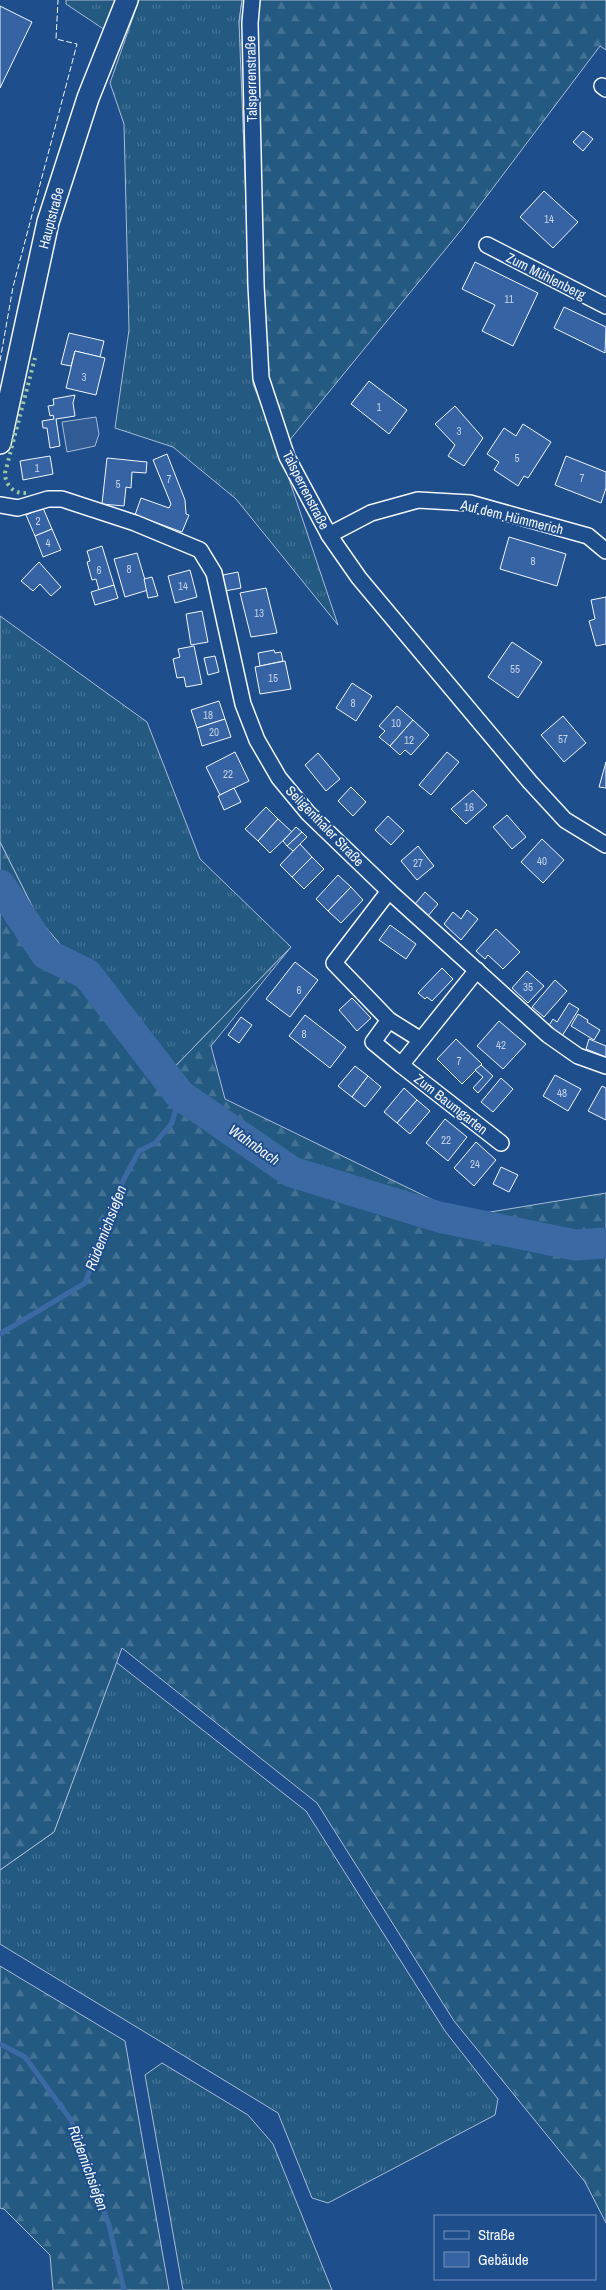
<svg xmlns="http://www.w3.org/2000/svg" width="606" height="2290" viewBox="0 0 606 2290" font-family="'Archivo Narrow',sans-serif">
<defs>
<pattern id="grass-tufts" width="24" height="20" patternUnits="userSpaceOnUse" patternTransform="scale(1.25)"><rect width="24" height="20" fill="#245a82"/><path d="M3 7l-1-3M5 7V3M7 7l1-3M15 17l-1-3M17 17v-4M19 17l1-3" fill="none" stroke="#447295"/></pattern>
<pattern id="forest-firs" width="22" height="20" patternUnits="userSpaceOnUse" patternTransform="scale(1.25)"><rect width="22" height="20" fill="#245a82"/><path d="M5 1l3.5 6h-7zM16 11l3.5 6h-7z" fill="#447295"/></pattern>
</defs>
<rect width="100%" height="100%" fill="#1f4e8c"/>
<!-- grass -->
<g fill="url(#grass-tufts)" stroke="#a8bbd7">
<polygon points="66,0 115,0 105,30 66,4"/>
<polygon points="139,0 242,0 239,22 280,452 338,625 236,499 173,447 115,428 129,330 124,124 110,83"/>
<polygon points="0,616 147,722 200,859 291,947 160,1082 116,1011 38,918 0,842"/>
<polygon points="116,1662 306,1811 445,2031 498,2099 495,2115 328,2203 312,2198 278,2113 0,1944 0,1870 54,1832"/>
<polygon points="162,2063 248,2115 273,2144 332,2290 183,2290 145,2075"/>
</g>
<!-- forest -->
<g fill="url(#forest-firs)" stroke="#a8bbd7">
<polygon points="242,0 606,0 606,50 600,46 462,229 280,452 253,384 239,22"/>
<polygon points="0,842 38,918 116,1011 160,1082 291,947 211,1046 225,1099 466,1216 606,1193 606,2223 585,2182 454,2021 317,1803 122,1648 54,1832 0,1870"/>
<polygon points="0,1966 125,2041 169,2290 53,2290 50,2255 4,2209 0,2208"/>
</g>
<!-- parking -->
<polygon fill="#305b95" stroke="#a8bbd7" points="96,417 99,434 95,446 67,452 62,422"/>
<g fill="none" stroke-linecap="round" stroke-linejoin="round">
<!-- stream -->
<g stroke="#3b69a3" stroke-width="5">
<polyline points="0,1334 85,1283 124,1179 139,1151 155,1143 172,1123 180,1095"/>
<polyline points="0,2044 25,2057 71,2120 109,2225 124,2290"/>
</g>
<!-- river -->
<polyline stroke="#3b69a3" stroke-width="31" points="0,885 46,954 87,974 180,1095 292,1172 439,1217 575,1245 606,1243"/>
</g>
<!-- building -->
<g fill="#3563a3" stroke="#f2f6ff">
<polygon points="0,6 32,22 0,88"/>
<polygon points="583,131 593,139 583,151 573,142"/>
<polygon points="544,191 578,222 553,248 520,217"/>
<polygon points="475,262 538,293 513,346 482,331 495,305 462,289"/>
<polygon points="564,307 606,327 605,353 554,328"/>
<polygon points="69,333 104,341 100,357 75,351 71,366 61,364"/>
<polygon points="75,351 105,358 96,395 66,388"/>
<polygon points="369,381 407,410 389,434 351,404"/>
<polygon points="75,395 73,403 75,416 56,419 60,446 50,448 47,428 43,428 42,421 54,419 53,415 50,416 48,406 54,405 53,399"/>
<polygon points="455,406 483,438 464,466 448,456 455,445 435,424"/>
<polygon points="523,424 551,442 528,478 524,476 518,486 494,470 499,462 487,454 504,428 516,436"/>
<polygon points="167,454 185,500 186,514 189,515 182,532 135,515 141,498 169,508 171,504 153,460"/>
<polygon points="50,456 53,474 23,480 20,461"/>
<polygon points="566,456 606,472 606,488 601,503 555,485"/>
<polygon points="107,458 147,462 146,473 132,472 131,488 126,487 124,506 102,504"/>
<polygon points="43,508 52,529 35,536 26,515"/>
<polygon points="52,529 61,550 43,557 35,536"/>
<polygon points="509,537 566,554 557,586 500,569"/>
<polygon points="102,546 114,585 99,590 96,579 92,580 87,562 90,561 87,551"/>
<polygon points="137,553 148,590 125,597 114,559"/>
<polygon points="39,562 61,587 51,596 40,584 33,591 21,581"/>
<polygon points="190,570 197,597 175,603 168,576"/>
<polygon points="238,572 241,588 225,591 223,575"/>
<polygon points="152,577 158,596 148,598 144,579"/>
<polygon points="114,585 118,598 95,605 91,592"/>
<polygon points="266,588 277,633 251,637 240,593"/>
<polygon points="606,597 606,644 596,646 589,621 595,619 591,600"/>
<polygon points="202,611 208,642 191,645 186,614"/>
<polygon points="512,642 542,662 518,698 488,677"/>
<polygon points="194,646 202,684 186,687 184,677 177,678 173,659 180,657 178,649"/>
<polygon points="274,650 275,653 281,652 283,661 260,666 258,653"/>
<polygon points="215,656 219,672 208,675 204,658"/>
<polygon points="285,661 291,689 260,694 255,667"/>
<polygon points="352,683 372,696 356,721 336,708"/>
<polygon points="219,701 225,719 197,728 191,710"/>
<polygon points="397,706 413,720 390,746 379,737 385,731 379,726"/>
<polygon points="563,716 586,743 564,762 541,735"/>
<polygon points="225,719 231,737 202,746 197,728"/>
<polygon points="413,720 429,735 411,755 405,750 400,755 390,746"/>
<polygon points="235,752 249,781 220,795 206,767"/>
<polygon points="447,752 459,762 431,795 419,785"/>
<polygon points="318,753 340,779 326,791 305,765"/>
<polygon points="606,762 606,788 599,787"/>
<polygon points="351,787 366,802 353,816 338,801"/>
<polygon points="234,788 241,802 224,810 218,796"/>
<polygon points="473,790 487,805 466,824 451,809"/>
<polygon points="266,807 278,819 258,841 245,829"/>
<polygon points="507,815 526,837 512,849 493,827"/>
<polygon points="388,816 404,831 391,845 375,830"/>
<polygon points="278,819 292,832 270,853 258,841"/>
<polygon points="296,827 302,832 287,846 283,841"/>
<polygon points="302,832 307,837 293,851 287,846"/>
<polygon points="542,839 564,860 543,883 521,862"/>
<polygon points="300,844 312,857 292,877 280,865"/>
<polygon points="418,846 434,866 417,880 401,861"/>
<polygon points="312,857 324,869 304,889 292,877"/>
<polygon points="338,875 351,887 328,911 316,899"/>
<polygon points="351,887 363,900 341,923 328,911"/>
<polygon points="425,892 438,904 428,916 415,904"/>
<polygon points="467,910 478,919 461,940 444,924 453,912 461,919"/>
<polygon points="390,925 416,944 406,959 379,940"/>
<polygon points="496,929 520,952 503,969 488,955 485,959 476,951"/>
<polygon points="295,962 318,980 290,1017 266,999"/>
<polygon points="442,968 453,979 432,1001 427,997 425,999 418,993"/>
<polygon points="527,971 544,986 528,1003 512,988"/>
<polygon points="555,980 567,991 544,1017 532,1007"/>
<polygon points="352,998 371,1018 357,1031 339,1010"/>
<polygon points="569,1003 579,1009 562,1036 548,1027 553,1019 557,1022"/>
<polygon points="578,1014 588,1020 587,1022 600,1030 594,1040 571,1026"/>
<polygon points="305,1015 346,1047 330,1068 289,1036"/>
<polygon points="241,1017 252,1025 239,1043 228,1035"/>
<polygon points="499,1021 526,1044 503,1069 477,1046"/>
<polygon points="456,1039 482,1064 462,1084 437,1059"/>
<polygon points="589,1039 606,1046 606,1057 586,1049"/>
<polygon points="481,1065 493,1076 478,1093 473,1088 483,1077 475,1070"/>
<polygon points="355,1066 368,1076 352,1097 338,1086"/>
<polygon points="555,1075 581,1089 568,1111 543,1096"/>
<polygon points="368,1076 381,1087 365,1107 352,1097"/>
<polygon points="501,1078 513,1089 493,1112 481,1102"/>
<polygon points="602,1086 606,1088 606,1120 588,1111"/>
<polygon points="404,1088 417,1100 397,1123 384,1112"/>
<polygon points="417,1100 430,1111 410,1134 397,1123"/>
<polygon points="445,1119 467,1137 448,1161 426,1143"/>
<polygon points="476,1142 496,1160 474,1186 454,1168"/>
<polygon points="501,1167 518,1175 509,1192 493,1184"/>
</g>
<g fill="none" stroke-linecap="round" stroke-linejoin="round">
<!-- street casing -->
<g stroke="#f2f6ff" stroke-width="18">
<g id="street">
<polyline points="252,0 250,23 256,285 261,378 287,457 329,535 359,578 530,782 565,820 606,845"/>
<polyline points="602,86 606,89"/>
<polyline points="487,245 606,306"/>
<polyline points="0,505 18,508 48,499 62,499 135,523 200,550 214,573 243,704 257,740 279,778 308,813 389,891 548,1035 578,1056 606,1066"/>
<polyline points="329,535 371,513 418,500 470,503 588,536 606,551"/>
<polyline points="389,891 334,963 389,1020 421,1040 477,970"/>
<polyline points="389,1020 373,1042 401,1065"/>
<polyline points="421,1040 401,1065 501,1143"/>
</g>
</g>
<!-- secondary casing -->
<g stroke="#f2f6ff" stroke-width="24">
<polyline id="secondary" points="0,443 48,222 88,98 127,0"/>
</g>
<!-- street -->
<use href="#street" stroke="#1f4e8c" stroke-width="15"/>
<!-- secondary -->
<use href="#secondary" stroke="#1f4e8c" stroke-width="21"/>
<!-- hedge -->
<path stroke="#97c8a6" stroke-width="4" stroke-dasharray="2.5 4" stroke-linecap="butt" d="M26 493C14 494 5 485 5 473L35 358"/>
<!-- fence -->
<polyline stroke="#f2f6ff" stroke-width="1" stroke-dasharray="6 2.5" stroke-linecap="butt" points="0,361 13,287 77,44 56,39 58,0"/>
</g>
<g text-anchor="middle" stroke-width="4" stroke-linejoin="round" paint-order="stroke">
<!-- number labels -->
<g font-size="11" fill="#c3d1e8">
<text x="549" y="223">14</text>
<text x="509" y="303">11</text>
<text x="84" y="381">3</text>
<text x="379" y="411">1</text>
<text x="459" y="435">3</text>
<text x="517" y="462">5</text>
<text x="37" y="472">1</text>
<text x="582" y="482">7</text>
<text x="169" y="483">7</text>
<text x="118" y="488">5</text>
<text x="38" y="525">2</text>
<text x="48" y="547">4</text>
<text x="533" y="565">8</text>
<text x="129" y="573">8</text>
<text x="99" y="574">6</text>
<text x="183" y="590">14</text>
<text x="259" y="617">13</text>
<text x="515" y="673">55</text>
<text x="273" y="682">15</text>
<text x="353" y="707">8</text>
<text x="208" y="719">18</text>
<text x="396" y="727">10</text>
<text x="214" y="736">20</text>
<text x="563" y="743">57</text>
<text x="409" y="744">12</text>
<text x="228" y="778">22</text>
<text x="469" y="811">16</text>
<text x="542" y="865">40</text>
<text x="418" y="867">27</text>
<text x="528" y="991">35</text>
<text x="299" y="994">6</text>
<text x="304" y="1038">8</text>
<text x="501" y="1049">42</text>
<text x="459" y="1065">7</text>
<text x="562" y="1097">48</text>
<text x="446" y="1144">22</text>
<text x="475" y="1168">24</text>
</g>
<!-- street labels -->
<g font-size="14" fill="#f2f6ff" stroke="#1f4e8c">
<text transform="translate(251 79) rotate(-91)" y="5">Talsperrenstraße</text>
<text transform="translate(51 218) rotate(-75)" y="5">Hauptstraße</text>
<text transform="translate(546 276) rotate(27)" y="5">Zum Mühlenberg</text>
<text transform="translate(306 490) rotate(63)" y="5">Talsperrenstraße</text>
<text transform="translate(512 517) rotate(14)" y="5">Auf dem Hümmerich</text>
<text transform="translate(325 826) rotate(46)" y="5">Seligenthaler Straße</text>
<text transform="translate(451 1104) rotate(38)" y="5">Zum Baumgarten</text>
</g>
<!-- water labels -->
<g font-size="15" font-style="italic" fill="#f2f6ff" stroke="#1f4e8c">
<text transform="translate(254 1145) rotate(35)" y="5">Wahnbach</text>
<text transform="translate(106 1228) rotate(-69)" y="5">Rüdemichsiefen</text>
<text transform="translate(88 2168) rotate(70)" y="5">Rüdemichsiefen</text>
</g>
</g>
<!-- legend -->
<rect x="434" y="2215" width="162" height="65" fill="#1f4e8c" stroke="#7391ba"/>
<rect x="444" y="2231" width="25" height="8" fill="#1f4e8c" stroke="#7391ba"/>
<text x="478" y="2240" font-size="15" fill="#f2f6ff">Straße</text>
<rect x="444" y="2252" width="25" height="15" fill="#3563a3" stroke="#7391ba"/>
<text x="478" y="2265" font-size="15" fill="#f2f6ff">Gebäude</text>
</svg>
